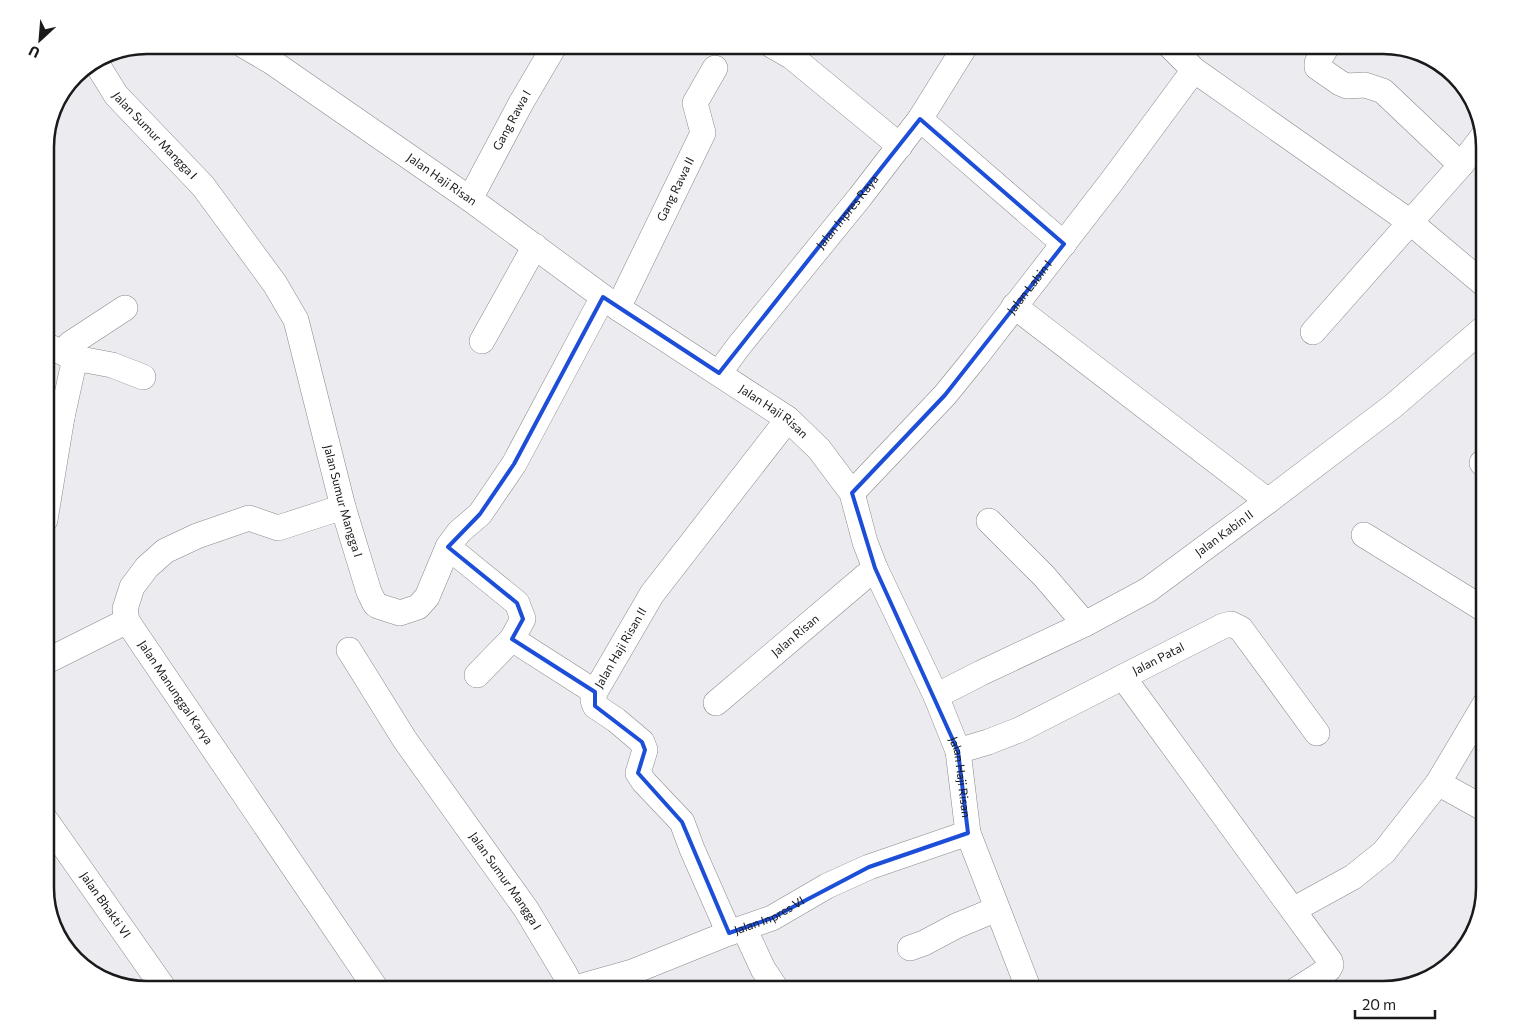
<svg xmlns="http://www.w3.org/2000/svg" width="1530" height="1035" viewBox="0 0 1530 1035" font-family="Commissioner,sans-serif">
<rect width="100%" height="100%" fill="#ececf0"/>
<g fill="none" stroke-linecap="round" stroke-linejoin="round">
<!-- minor casing -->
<g stroke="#89898d" stroke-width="26">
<g id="minor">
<path id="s1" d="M243 45 272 62 470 199 618 308 788 419 819 449 852 493 865 542 875 568 936 696 958 751 968 833 1029 990"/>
<polyline points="771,45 792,57 900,146"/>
<polyline points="1169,45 1194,70 1410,222 1485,285"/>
<polyline points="1328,45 1317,63 1317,67 1340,83 1347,86 1365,85 1383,91 1461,165"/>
<path id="s2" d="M95 61 116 95 203 186 275 284 296 320 343 507 369 592 375 604 378 606 400 613 418 607 427 597 448 547 459 532 480 514 514 464 603 297"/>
<polyline points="920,119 1064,244"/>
<path id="s3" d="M470 199 521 103 555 45"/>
<polyline points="1014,306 1268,501"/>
<path id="s4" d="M618 308 703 133 695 103 715 68"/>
<polyline points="1313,332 1461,165 1483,136"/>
<polyline points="482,341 535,246"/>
<polyline points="45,345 75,358 70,344 125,308"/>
<path id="s5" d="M719 373 738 347 860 197 920 119 966 45"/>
<polyline points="45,410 62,417 45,520"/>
<polyline points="62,417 75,358 112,365 143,377"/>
<polyline points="1482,463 1485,464"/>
<path id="s6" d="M852 493 945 395 975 358 1112 181 1194 70"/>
<path id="s7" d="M343 507 278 528 249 518 197 536 165 551 147 567 132 587 125 609 127 621 377 990"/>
<polyline points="989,521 1044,576 1085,624"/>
<polyline points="1364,535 1485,610"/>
<polyline points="448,547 517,603 523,619 512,639 595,692"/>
<path id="s8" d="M349 650 405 740 526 909 565 974 573 990"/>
<polyline points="45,662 127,621"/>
<polyline points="477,675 512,639"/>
<polyline points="1123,677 1330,961 1331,965 1329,969 1296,990"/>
<path id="s9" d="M936 696 981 673 1085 624 1148 590 1268 501 1393 406 1485 327"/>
<path id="s10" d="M716 703 875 568"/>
<path id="s11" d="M958 751 988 742 1019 730 1223 626 1231 624 1241 629 1317 733"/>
<polyline points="1438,783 1485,809"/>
<path id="s12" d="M45 819 165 990"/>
<polyline points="1293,910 1353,877 1384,852 1438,783 1485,704"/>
<polyline points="744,928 763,969 777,990"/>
<path id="s13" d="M729 933 692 849 682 822 644 782 638 773 645 750 642 742 616 720 595 706 593 700 595 692 652 594 788 419"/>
<polyline points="910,948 924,943 956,926 997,909"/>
<path id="s14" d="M568 990 632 972 729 933 772 918 827 886 869 867 968 833"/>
</g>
</g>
<!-- minor -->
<use href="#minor" stroke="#fff" stroke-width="25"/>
</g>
<!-- marked area -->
<path fill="none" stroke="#1d4ed8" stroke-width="4" stroke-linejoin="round" d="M920 119 1064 244 945 395 852 493 875 568 958 751 968 833 869 867 772 918 729 933 682 822 638 773 645 750 642 742 595 706V692L512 639 523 619 517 603 448 547 480 514 514 464 603 297 719 373Z"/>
<g text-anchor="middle" stroke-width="5" stroke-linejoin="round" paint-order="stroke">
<!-- street labels -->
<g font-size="12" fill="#1a1a1c" stroke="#fff">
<text dy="4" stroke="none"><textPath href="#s3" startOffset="89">Gang Rawa I</textPath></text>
<text dy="4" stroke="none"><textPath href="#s2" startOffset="96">Jalan Sumur Mangga I</textPath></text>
<text dy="4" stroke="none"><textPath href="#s1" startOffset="240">Jalan Haji Risan</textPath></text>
<text dy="4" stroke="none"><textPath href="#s4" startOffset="132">Gang Rawa II</textPath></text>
<text dy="4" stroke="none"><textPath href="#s5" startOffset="206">Jalan Inpres Raya</textPath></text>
<text dy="4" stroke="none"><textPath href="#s6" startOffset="272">Jalan Labin I</textPath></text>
<text dy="4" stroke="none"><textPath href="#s1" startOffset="645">Jalan Haji Risan</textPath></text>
<text dy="4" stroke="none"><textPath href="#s2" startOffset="516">Jalan Sumur Mangga I</textPath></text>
<text dy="4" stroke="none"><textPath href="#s9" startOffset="332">Jalan Kabin II</textPath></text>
<text dy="4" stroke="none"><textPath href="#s10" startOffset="104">Jalan Risan</textPath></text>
<text dy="4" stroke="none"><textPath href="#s13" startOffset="344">Jalan Haji Risan II</textPath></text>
<text dy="4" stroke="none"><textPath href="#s11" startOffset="221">Jalan Patal</textPath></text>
<text dy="4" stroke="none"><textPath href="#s7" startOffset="360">Jalan Manunggal Karya</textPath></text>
<text dy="4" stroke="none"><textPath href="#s1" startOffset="1065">Jalan Haji Risan</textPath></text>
<text dy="4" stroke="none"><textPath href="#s8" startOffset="279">Jalan Sumur Mangga I</textPath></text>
<text dy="4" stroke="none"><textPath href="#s12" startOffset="105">Jalan Bhakti VI</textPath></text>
<text dy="4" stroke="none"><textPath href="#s14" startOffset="215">Jalan Inpres VI</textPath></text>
</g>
</g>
<!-- crop -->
<path d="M0 0H1530V1035H0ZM147 54H1383A93 93 0 0 1 1476 147V888A93 93 0 0 1 1383 981H147A93 93 0 0 1 54 888V147A93 93 0 0 1 147 54Z" fill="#fff" fill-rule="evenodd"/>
<path fill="none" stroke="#1a1a1c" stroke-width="2.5" d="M147 54H1383A93 93 0 0 1 1476 147V888A93 93 0 0 1 1383 981H147A93 93 0 0 1 54 888V147A93 93 0 0 1 147 54Z"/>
<!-- north arrow -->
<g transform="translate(40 40) rotate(206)" stroke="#ffffff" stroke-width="4" paint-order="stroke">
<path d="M0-4L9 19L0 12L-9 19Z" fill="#1a1a1c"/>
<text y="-8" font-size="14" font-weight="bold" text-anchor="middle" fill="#1a1a1c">U</text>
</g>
<!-- scale -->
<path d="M1355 1010v8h80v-8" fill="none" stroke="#1a1a1c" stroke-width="2.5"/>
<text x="1362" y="1010" font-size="15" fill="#1a1a1c" stroke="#ffffff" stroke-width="4" paint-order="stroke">20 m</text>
</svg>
